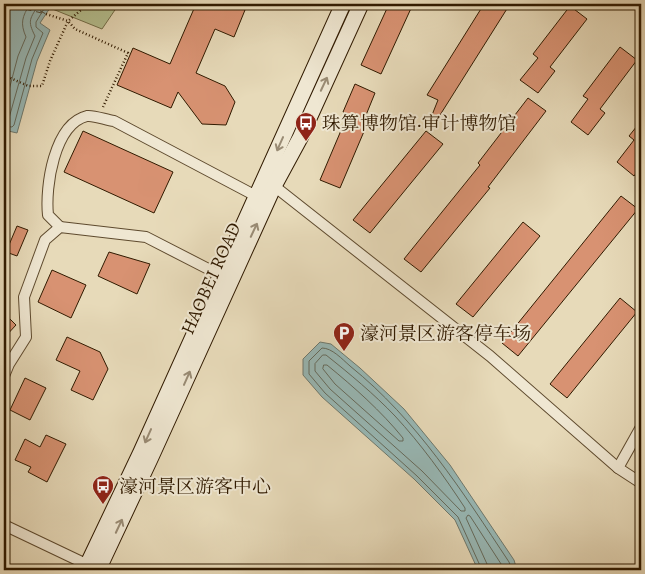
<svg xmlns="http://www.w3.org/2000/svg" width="645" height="574" viewBox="0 0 645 574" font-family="Alegreya,'Noto Serif SC',serif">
<rect width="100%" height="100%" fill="#e7dab9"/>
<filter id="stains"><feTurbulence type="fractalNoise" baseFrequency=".004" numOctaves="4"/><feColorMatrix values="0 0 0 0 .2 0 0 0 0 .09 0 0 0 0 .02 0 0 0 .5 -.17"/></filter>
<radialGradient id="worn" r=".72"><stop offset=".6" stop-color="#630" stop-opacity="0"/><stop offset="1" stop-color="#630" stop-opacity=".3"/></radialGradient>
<!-- green -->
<polygon fill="#b5c090" stroke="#726d48" points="55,4 119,4 102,29 50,8"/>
<!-- water -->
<g fill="#98b9b7" stroke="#6e796e">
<polygon points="4,4 55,4 50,8 40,23 50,30 37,61 17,133 4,130"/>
<polygon points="320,342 331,344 360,368 404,409 450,465 514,560 517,570 478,570 455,520 414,479 322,397 303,375 303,359"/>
</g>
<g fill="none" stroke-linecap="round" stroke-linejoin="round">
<!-- shore -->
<g stroke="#646a5c" stroke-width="1">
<path d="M4 109 18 56 26 37C20 23 22 17 30 4"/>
<path d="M4 119 9 118 26 58 35 36C27 20 30 19 39 4"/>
<polyline points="4,126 12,127 14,125 32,59 43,33 36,27 36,22 47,4"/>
<path d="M323 355H326C350 374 374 394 395 416 421 444 444 476 465 508V511H461L422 471 330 389 315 371V364Z"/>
<path d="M324 365H327C354 387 381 411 403 438V441H399L335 384 323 369Z"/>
<path d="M482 570 458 517 417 476 325 393 309 374V361L322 348C332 348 342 359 350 366 417 420 462 491 509 562L512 570"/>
<polyline points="488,570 487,564 466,518 468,515 470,516 505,570"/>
</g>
<!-- ferry -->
<polyline stroke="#4f4a37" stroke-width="1" stroke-dasharray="6 5" stroke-linecap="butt" points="4,4 46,14 27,4"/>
</g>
<!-- building -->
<g fill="#d89272" stroke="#301a00">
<polygon points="196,4 230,4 245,10 234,37 215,29 196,73 225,86 235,102 226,125 202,124 178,92 171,108 117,85 133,48 170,64"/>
<polygon points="389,4 413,4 381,74 361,65"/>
<polygon points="484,4 510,4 435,123 430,120 438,100 427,95"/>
<polygon points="570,6 587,19 550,67 555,71 538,93 520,80 538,58 533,54"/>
<polygon points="620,47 637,60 600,109 605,113 588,135 571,122 588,99 583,96"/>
<polygon points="355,84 375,93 364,120 368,122 340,188 320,180 348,114 343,112"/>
<polygon points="528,98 546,111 488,187 490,188 421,272 404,259 480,165 478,163"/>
<polygon points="641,121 641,167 634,176 617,162 634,140 629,136"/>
<polygon points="83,131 173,172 154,213 64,172"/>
<polygon points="426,131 443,144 370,233 353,220"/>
<polygon points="621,196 638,209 518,356 502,343"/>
<polygon points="523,222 540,236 473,317 456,304"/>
<polygon points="17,226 28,230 17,256 6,252"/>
<polygon points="109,252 150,264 137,294 98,276"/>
<polygon points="52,270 86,285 71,318 38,302"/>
<polygon points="620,298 637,312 567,398 550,384"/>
<polygon points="4,313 16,325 4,338"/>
<polygon points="67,337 100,352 108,369 93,400 71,390 80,371 56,360"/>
<polygon points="25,378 46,388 30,420 10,410"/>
<polygon points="46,435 66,444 47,482 28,472 31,467 15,460 25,439 40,447"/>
</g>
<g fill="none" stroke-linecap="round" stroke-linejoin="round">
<!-- street casing -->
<g stroke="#5e4a2e" stroke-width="12">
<g id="street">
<polyline points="269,182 490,356 618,468 641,483"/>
<path d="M60 227 48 215C45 187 54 124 87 116 94 115 106 120 114 121L256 196"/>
<polyline points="4,376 9,364 26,337 24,297 45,240 60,227 146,237 220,275"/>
<polyline points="618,468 641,427"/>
<polyline points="4,525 88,565"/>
</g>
</g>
<!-- secondary casing -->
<g stroke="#301a00" stroke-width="17">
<g id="secondary">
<polyline points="85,570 141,452 343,4"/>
<polyline points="98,570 151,457 274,186 300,138 361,4"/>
</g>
</g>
<!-- path -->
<g stroke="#301a00" stroke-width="2.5" stroke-dasharray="1 2.5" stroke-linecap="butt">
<polyline points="46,14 68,21 75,29 128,53 103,107"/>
<polyline points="4,75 28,86 42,86 50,61 68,21 88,4"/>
</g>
<!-- street -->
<use href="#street" stroke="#efe7d2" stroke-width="10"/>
<!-- secondary -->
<use href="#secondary" stroke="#efe7d2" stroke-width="15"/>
</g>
<!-- one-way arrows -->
<defs><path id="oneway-shaft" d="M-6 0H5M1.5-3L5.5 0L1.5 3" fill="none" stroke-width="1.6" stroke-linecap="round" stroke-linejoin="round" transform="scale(1.25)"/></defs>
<g stroke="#998b74">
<use href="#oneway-shaft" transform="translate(324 84) rotate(-65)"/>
<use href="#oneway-shaft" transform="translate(280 144) rotate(114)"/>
<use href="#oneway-shaft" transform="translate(254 230) rotate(-65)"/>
<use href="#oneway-shaft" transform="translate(187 378) rotate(-66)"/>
<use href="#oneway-shaft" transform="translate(148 436) rotate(114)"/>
<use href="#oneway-shaft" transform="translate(119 526) rotate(-65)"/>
</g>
<!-- icons -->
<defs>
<g id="bus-pin" transform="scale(1.125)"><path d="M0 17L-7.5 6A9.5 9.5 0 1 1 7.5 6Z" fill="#8f2418" stroke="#efe7d2"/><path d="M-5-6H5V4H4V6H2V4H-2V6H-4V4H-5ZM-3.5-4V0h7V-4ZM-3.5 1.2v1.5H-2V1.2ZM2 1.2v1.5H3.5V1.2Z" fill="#fff"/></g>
<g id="parking-pin" transform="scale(1.125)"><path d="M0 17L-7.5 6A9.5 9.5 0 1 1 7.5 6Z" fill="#8f2418" stroke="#efe7d2"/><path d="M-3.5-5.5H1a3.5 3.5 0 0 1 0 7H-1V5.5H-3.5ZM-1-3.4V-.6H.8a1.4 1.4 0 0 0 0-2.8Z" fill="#fff"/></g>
</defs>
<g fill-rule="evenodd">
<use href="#bus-pin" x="306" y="123"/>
<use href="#parking-pin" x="344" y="333"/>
<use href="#bus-pin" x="103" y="486"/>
</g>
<g text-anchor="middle" stroke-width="4" stroke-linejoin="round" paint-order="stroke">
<!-- poi labels -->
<g font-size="19" fill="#301a00" stroke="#efe7d2" text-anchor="start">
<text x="322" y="130">珠算博物馆·审计博物馆</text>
<text x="360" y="340">濠河景区游客停车场</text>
<text x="119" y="493">濠河景区游客中心</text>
</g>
<!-- street labels -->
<g font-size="19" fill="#301a00" stroke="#efe7d2">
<text transform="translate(210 278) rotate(-66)" y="7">HAOBEI ROAD</text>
</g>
</g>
<!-- margin -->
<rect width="645" height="574" fill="none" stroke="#e7dab9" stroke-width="20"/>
<rect x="5" y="5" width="635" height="564" fill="none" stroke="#301a00" stroke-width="2.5"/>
<rect x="10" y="10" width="625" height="554" fill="none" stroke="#301a00"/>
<rect width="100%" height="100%" filter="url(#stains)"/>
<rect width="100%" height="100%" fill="url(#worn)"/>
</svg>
